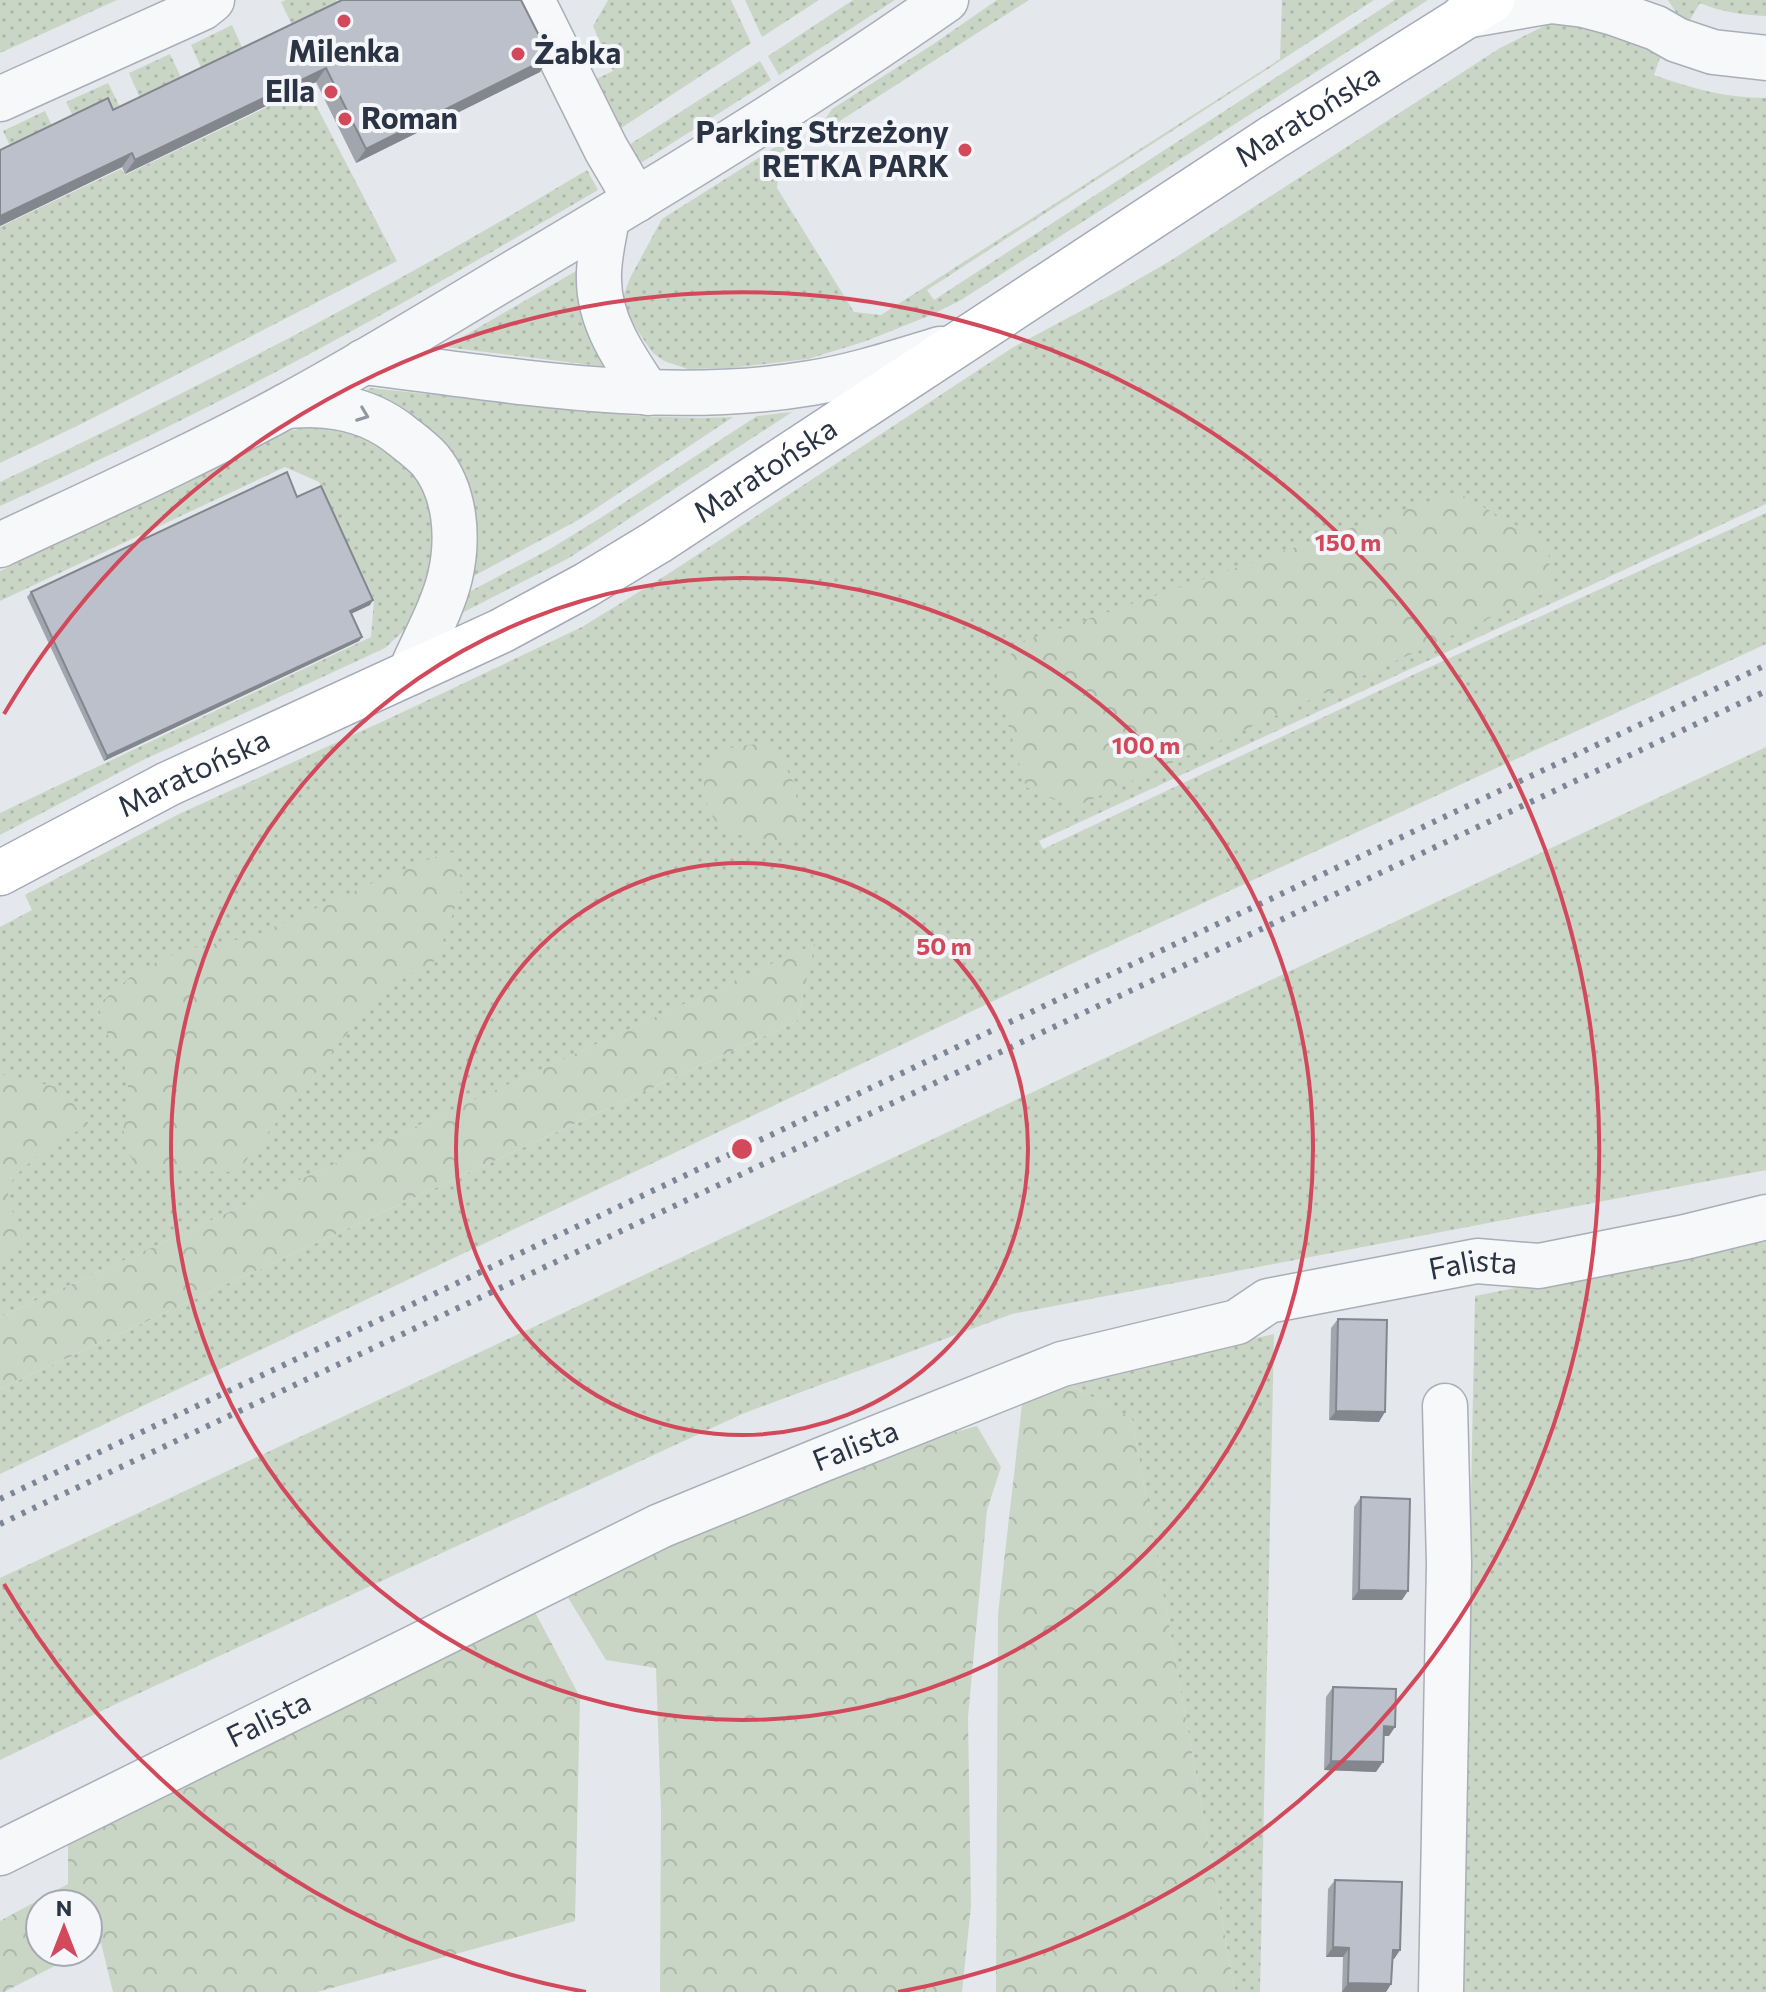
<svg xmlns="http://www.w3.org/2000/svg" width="1766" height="1992" viewBox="0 0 1766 1992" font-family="Commissioner,sans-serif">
<defs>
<pattern id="grass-dots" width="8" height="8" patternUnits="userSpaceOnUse" patternTransform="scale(2)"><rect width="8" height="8" fill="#c9d6c5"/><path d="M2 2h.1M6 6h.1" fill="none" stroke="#adb8ab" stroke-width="1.8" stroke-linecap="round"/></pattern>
<pattern id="forest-crowns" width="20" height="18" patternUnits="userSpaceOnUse" patternTransform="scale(2)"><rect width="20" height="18" fill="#c9d6c5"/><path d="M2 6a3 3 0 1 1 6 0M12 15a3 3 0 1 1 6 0" fill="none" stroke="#adb8ab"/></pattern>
</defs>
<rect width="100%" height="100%" fill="#e4e7ec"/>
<!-- grass -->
<g fill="url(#grass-dots)">
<polygon points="0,0 117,0 0,53"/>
<polygon points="286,0 336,0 341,8 295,31 281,2"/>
<polygon points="608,0 731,0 751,43 612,134 588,83 613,71 593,26"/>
<polygon points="745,0 819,0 762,37"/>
<polygon points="853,0 895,0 779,75 768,56"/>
<polygon points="997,0 1029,0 821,133 824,121 832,109 932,45"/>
<polygon points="1282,0 1374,0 927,290 934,300 1395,0 1428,0 961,300 931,315 866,341 808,359 730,368 688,369 664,361 652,352 629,318 624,301 624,294 630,278 662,219 782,143 789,151 780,155 777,188 854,312 881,315 1280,59"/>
<path d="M1668 0H1766V16C1743 15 1721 12 1700 3L1688 23 1679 17Z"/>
<path d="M1554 21H1576L1662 52 1654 75C1690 88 1726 98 1766 98V504L1039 841 1043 849 1417 673 1766 513V644L1090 955 0 1474V1389L797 1021 814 945 0 1317V927L32 910 25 895 179 814 388 719 582 627 668 574 1012 348 1120 290 1170 261 1500 48Z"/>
<polygon points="232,25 245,54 204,74 191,45"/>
<polygon points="170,54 184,84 142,103 129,73"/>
<polygon points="760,61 771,80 633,168 621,150"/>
<polygon points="108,83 123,113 76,122 66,102"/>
<polygon points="307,88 397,261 83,423 0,463 0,227 121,169 125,175"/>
<polygon points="45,111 55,132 13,152 3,131"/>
<path d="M587 170 598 190C505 244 412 299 317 350 213 406 107 457 0 506V482C201 387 397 285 587 170Z"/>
<path d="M576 271C575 308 589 337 608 367L445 347Z"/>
<polygon points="370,388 638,416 701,418 733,417 580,519 472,577 475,556 359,394"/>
<polygon points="792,412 569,558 460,614 469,592 550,549 602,517 757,416"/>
<polygon points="314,425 331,425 383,442 423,482 441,542 415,620 385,648 141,761 0,835 0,813 371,637 374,599 319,482 285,467 0,601 0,571 172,490 286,432"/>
<polygon points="1766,747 1766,1170 1012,1314 742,1414 118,1703 0,1760 0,1578"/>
<polygon points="1766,1237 1766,1992 1461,1992 1475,1296"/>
<polygon points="1274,1334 1260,1992 1235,1992 1132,1419 1061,1380"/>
</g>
<!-- forest -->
<g fill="url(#forest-crowns)">
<polygon points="1456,492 1548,543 1551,590 1073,808 1026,787 995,679 1018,643"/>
<path d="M760 744 778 754 793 781 801 819V843C786 841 736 837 726 831 704 817 694 772 718 754 729 746 747 745 760 744Z"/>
<polygon points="453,852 463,886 436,960 396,983 357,1021 237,1172 135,1169 123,1129 130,1101 124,1061 110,1042 98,1005 136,972 182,950 251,937 395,873 427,860"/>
<polygon points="815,944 797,1021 0,1389 0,1317"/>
<path d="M0 1074 61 1088 89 1124C70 1136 8 1169 8 1193 8 1203 18 1224 22 1235L16 1250 0 1258Z"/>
<polygon points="1060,1380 1132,1418 1235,1992 996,1992 998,1614 1022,1405"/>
<polygon points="977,1426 1001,1467 987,1510 968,1717 971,1906 962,1992 660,1992 661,1811 656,1668 606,1660 567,1596 748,1504 888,1451"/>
<polygon points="529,1601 580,1697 575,1921 317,1992 113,1992 101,1943 88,1949 88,1904 40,1904 40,1952 82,1952 4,1992 0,1992 0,1921 68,1884 68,1840"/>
</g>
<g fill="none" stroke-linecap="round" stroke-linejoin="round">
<!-- minor casing -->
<g stroke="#a9aeb7" stroke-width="47">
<g id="minor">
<polyline points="532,0 606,149 636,200"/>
<polyline points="1464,16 1551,1 1584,5 1614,13 1656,28 1677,40 1713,52 1766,58"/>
<polyline points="0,99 202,8 212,0"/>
<path d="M607 218C604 238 598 259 599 280 599 322 626 360 648 393"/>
<path d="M363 362C511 380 662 408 811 383 855 376 897 362 940 349"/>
<path d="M286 406C305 405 323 404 341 408 363 412 385 422 402 436 411 443 422 451 430 460 456 492 459 538 450 577 442 610 423 642 410 673"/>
<path d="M0 545C96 500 194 456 288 405 364 364 438 318 512 274 659 187 806 98 946 0"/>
<path id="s1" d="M0 1853 660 1526 821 1460 1062 1364 1237 1322 1268 1301 1477 1261 1539 1266 1685 1237 1766 1217"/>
<polyline points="1441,1992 1449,1563 1445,1406"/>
</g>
</g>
<!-- major casing -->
<g stroke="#a3abb8" stroke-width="47">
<g id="major">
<path id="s2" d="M0 873 168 784 501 631 586 585 657 542 1272 138 1492 0"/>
</g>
</g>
<!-- minor -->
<use href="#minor" stroke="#f7f8fa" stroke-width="44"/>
<!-- major -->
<use href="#major" stroke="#fff" stroke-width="44"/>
<!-- rail -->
<g stroke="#7d8696" stroke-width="6" stroke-dasharray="4 8" stroke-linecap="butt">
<polyline points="0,1499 1766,665"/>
<polyline points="0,1524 1766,691"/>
</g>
</g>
<!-- wall -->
<g fill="#a1a5ae">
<polygon points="342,0 540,72 356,163 316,82 125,174 122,167 0,226 0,150 113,110"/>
<polygon points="297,497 370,605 351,614 362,637 359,641 104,761 27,597 31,592"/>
<polygon points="1338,1319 1379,1422 1329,1420 1331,1328"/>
<polygon points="1361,1497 1402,1600 1352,1600 1354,1507"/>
<polygon points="1333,1687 1389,1736 1384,1736 1376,1772 1324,1770 1326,1697"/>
<polygon points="1335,1880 1400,1950 1394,1959 1392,1959 1391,1984 1386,1992 1342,1992 1343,1957 1326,1957 1328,1889"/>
</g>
<!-- shaded-wall -->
<g fill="#83868d">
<polygon points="550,57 540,72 356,163 366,149"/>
<polygon points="326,68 316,82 125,174 135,160"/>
<polygon points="132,153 122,167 0,226 0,216"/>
<polygon points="373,600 370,605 346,616 350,611"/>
<polygon points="362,637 359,641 104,761 107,756"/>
<polygon points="1336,1411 1385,1412 1379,1422 1329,1420"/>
<polygon points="1359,1590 1408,1591 1402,1600 1352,1600"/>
<polygon points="1384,1726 1395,1727 1389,1736 1377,1736"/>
<polygon points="1331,1761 1383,1762 1376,1772 1324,1770"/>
<polygon points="1333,1947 1349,1948 1343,1957 1326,1957"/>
<polygon points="1393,1950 1400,1950 1394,1959 1386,1959"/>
<polygon points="1348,1983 1391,1984 1386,1992 1342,1992"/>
</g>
<!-- building -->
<g fill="#bbc0ca" stroke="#83868d" stroke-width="2">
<polygon points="342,0 521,0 550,57 366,149 326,68 135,160 132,153 0,216 0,150 108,98 113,110"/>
<polygon points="287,472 297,497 321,486 373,600 350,611 362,637 107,756 31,592"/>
<polygon points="1338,1319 1387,1320 1385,1412 1336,1411"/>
<polygon points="1361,1497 1410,1499 1408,1591 1359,1590"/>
<polygon points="1333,1687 1396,1689 1395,1727 1384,1726 1383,1762 1331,1761"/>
<polygon points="1335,1880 1402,1882 1400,1950 1393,1950 1391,1984 1348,1983 1349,1948 1333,1947"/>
</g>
<!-- one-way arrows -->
<defs><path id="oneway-chevron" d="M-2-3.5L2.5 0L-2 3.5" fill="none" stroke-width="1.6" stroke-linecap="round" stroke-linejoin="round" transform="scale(2)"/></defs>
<use stroke="#9196a0" href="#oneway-chevron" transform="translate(363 415) rotate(21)"/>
<!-- distance rings -->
<g fill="none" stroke="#d1495b" stroke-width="4">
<circle cx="742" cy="1149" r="286"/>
<circle cx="742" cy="1149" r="571"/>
<path d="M586 1992A857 857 0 0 1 4 1584M4 714A857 857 0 1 1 898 1992"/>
</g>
<!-- markers -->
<g fill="#d1495b" stroke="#f4f6f9" stroke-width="3">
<circle cx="344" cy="21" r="8"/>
<circle cx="518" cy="54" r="8"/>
<circle cx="331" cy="92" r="8"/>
<circle cx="345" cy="119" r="8"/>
<circle cx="965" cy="150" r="8"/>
</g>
<g text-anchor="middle" stroke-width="8" stroke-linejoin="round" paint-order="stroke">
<!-- poi labels -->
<g font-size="30" font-weight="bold" fill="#2b3445" stroke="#f4f6f9" text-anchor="start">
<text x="344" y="62" text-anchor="middle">Milenka</text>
<text x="534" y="64">Żabka</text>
<text x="315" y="102" text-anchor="end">Ella</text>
<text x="361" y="129">Roman</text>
<text x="949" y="143" text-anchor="end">Parking Strzeżony<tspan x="949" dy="34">RETKA PARK</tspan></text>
</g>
<!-- street labels -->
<g font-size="30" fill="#2b3445" stroke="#f4f6f9">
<text dy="10" stroke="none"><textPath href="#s2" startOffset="1514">Maratońska</textPath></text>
<text dy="10" stroke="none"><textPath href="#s2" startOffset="866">Maratońska</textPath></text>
<text dy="10" stroke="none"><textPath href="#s2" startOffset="218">Maratońska</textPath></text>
<text dy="10" stroke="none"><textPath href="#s1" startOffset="1596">Falista</textPath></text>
<text dy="10" stroke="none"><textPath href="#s1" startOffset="948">Falista</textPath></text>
<text dy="10" stroke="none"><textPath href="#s1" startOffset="300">Falista</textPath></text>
</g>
</g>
<circle cx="742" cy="1149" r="12" fill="#d1495b" stroke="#f4f6f9" stroke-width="4"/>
<g font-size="24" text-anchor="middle" font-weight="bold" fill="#d1495b" stroke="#f4f6f9" stroke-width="8" stroke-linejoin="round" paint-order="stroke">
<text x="1348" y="551">150 m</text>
<text x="1146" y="754">100 m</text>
<text x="944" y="955">50 m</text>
</g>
<!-- north arrow -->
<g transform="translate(64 1928)"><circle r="38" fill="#f4f6f9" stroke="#a4a8b1" stroke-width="2"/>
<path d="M0-6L14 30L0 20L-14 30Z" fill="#d1495b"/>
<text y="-12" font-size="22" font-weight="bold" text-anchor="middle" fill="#2b3445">N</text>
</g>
</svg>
